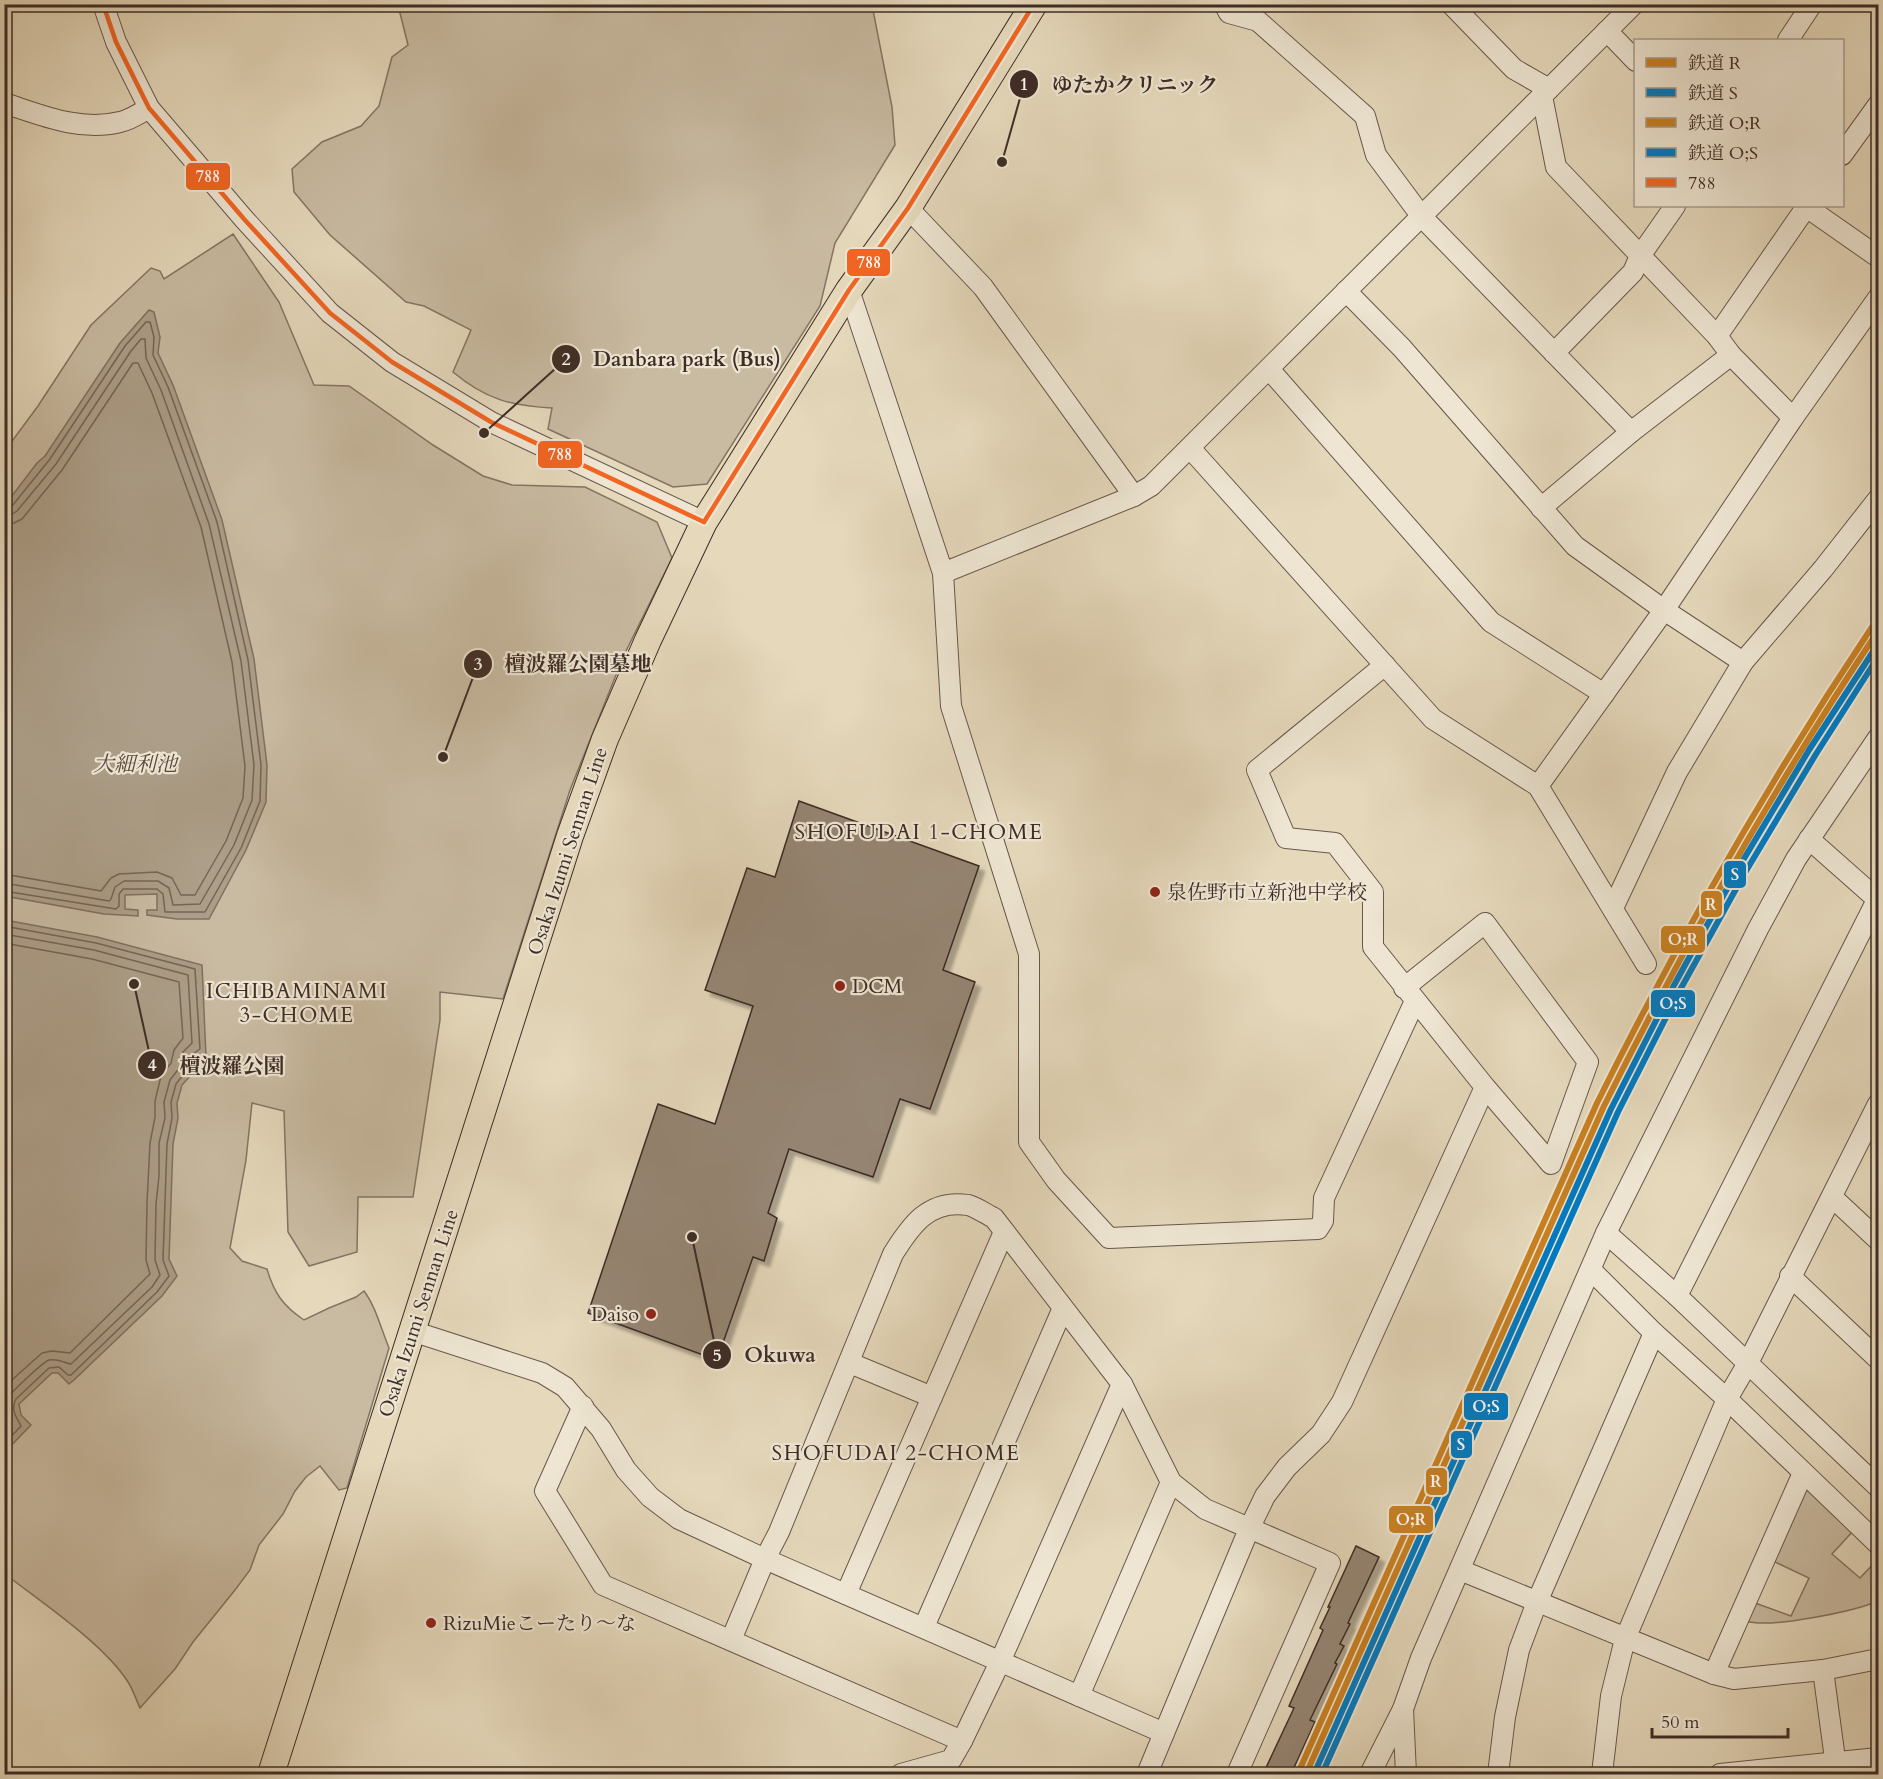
<svg xmlns="http://www.w3.org/2000/svg" width="1883" height="1779" viewBox="0 0 1883 1779" font-family="Cardo,'Noto Serif JP',serif">
<defs>
<filter id="shadow"><feDropShadow dx="5.5" dy="5.5" stdDeviation="1.5" flood-color="#0004"/></filter>
</defs>
<rect width="100%" height="100%" fill="#e5d8bb"/>
<filter id="stains"><feTurbulence type="fractalNoise" baseFrequency=".00333" numOctaves="4"/><feColorMatrix values="0 0 0 0 .2 0 0 0 0 .09 0 0 0 0 .02 0 0 0 .5 -.17"/></filter>
<radialGradient id="worn" r=".72"><stop offset=".6" stop-color="#630" stop-opacity="0"/><stop offset="1" stop-color="#630" stop-opacity=".3"/></radialGradient>
<!-- green -->
<g fill="#c9bba2" stroke="#847464" stroke-width="1.5">
<path d="M398 5H872L892 107 895 145 835 243 820 306 707 484 673 487 548 429 552 408C511 406 485 399 453 372L471 330 424 306 406 302 330 235 294 192 292 169 322 142 361 126 379 106 392 57 408 45Z"/>
<path d="M233 234 279 302 314 385 349 386 433 445 483 476 512 485 585 487 657 522 672 558 624 655 570 790 503 999 440 992V1020L413 1197H358L357 1252 309 1266 288 1232 284 1111 252 1103 246 1160 230 1248 242 1261 267 1269C274 1293 283 1306 304 1320L329 1308 356 1297 364 1291C376 1307 381 1329 389 1348L347 1488 339 1490 320 1466 306 1477 295 1491 283 1514 259 1545 250 1570 235 1590 193 1642 175 1669 140 1708C136 1699 133 1690 128 1682 104 1644 41 1602 5 1574L4 452 38 406 91 325 151 268 160 271 164 279Z"/>
<path d="M1810 1489 1854 1530 1832 1554 1860 1578 1878 1559V1601C1855 1611 1770 1629 1746 1621L1755 1603 1791 1616 1809 1578 1773 1561 1803 1491Z"/>
</g>
<!-- water -->
<g fill="#ac9e88" stroke="#807061" stroke-width="1.5">
<polygon points="149,310 154,312 160,337 158,353 173,385 222,520 254,659 267,765 266,802 246,850 209,919 177,919 147,915 147,910 157,910 157,894 125,895 125,909 138,910 138,916 104,914 5,896 5,505 37,463 45,456 120,343"/>
<polygon points="5,920 97,937 202,965 206,1057 195,1059 193,1073 182,1085 177,1103 178,1118 173,1144 169,1259 177,1276 162,1296 74,1380 69,1384 58,1373 52,1373 19,1404 21,1415 31,1425 5,1452"/>
</g>
<g fill="none" stroke-linecap="round" stroke-linejoin="round">
<!-- shore -->
<g stroke="#756557" stroke-width="1.5">
<polyline points="4,508 12,506 50,459 125,346 146,322 150,322 154,337 153,355 168,387 217,522 248,660 261,765 260,801 241,848 205,912 165,912 163,894 157,889 123,889 119,894 119,906 116,909 4,891"/>
<polyline points="4,516 11,515 17,511 56,464 131,351 141,339 145,339 146,358 161,390 209,524 241,661 254,765 252,800 234,845 200,904 173,905 169,888 158,881 124,881 115,887 111,899 109,901 4,883"/>
<polyline points="4,525 14,523 22,519 62,470 133,363 138,363 152,393 201,527 232,662 245,766 243,798 226,841 195,895 181,895 172,878 157,872 119,874 111,878 101,891 4,874"/>
<path d="M4 926 96 943 195 969 200 1049 190 1056 187 1070 176 1084 171 1102 172 1118 167 1144 163 1260 169 1276 157 1292 71 1375H68L59 1367 49 1368 16 1399C10 1410 17 1418 21 1426L4 1444"/>
<path d="M4 934 94 950 188 975 192 1043 183 1052 180 1067 170 1080 164 1102 165 1118 159 1143V1176L156 1204 155 1260 160 1275 152 1287 71 1364C64 1363 58 1358 49 1360 43 1362 10 1393 7 1399 3 1407 7 1419 11 1426L4 1433"/>
<polyline points="4,943 92,959 179,982 183,1038 174,1050 171,1063 161,1076 155,1101 155,1117 150,1143 147,1203 146,1260 150,1274 70,1353 52,1351 42,1353 4,1387"/>
</g>
</g>
<!-- building -->
<g fill="#958573" stroke="#3e2c26" stroke-width="1.5" filter="url(#shadow)">
<polygon points="799,801 979,866 943,970 975,982 930,1109 900,1099 873,1177 789,1149 768,1213 777,1218 764,1261 753,1257 717,1360 588,1313 658,1104 715,1124 753,1006 705,990 747,868 775,877"/>
<polygon points="1356,1546 1379,1557 1348,1623 1350,1624 1340,1644 1344,1646 1335,1663 1337,1664 1310,1720 1315,1722 1291,1774 1263,1774 1294,1708 1289,1706 1323,1630 1320,1628 1330,1607 1328,1607"/>
</g>
<g fill="none" stroke-linecap="round" stroke-linejoin="round">
<!-- minor casing -->
<g stroke="#68574b" stroke-width="22">
<g id="minor">
<polyline points="103,4 116,42 149,108 244,219 330,313 392,362 491,422 704,522"/>
<polyline points="1224,4 1229,13 1258,21 1365,116 1376,155 1422,217 1631,432"/>
<polyline points="1451,4 1514,69 1549,89"/>
<polyline points="1607,31 1636,61"/>
<polyline points="1788,40 1812,4"/>
<polyline points="1542,96 1556,167 1717,336 1731,355 1793,418"/>
<path d="M4 103C41 115 80 132 120 122 130 120 140 113 149 108"/>
<polyline points="1842,155 1878,105"/>
<polyline points="1805,206 1878,257"/>
<polyline points="908,208 983,287 1134,496"/>
<polyline points="849,290 943,573 951,706 1029,954 1029,1142 1056,1180 1109,1238 1318,1229 1323,1221 1324,1198 1415,1001"/>
<polyline points="1346,291 1402,348 1575,546 1664,610 1743,662"/>
<polyline points="1717,336 1807,206"/>
<polyline points="1554,353 1633,272 1640,256 1675,206"/>
<polyline points="1269,369 1491,622 1604,694"/>
<polyline points="1190,448 1433,719 1538,786 1646,964"/>
<polyline points="1541,508 1631,432 1731,355"/>
<polyline points="943,573 1134,496 1151,486 1634,4"/>
<polyline points="1385,665 1257,770 1286,838 1335,843 1373,892 1373,947 1485,1087 1551,1164 1588,1062 1485,923 1404,988"/>
<polyline points="1538,786 1664,610 1793,418 1878,298"/>
<polyline points="1809,839 1878,900"/>
<polyline points="1613,908 1677,772 1743,662 1823,569 1878,499"/>
<polyline points="1832,1197 1878,1240"/>
<polyline points="1606,1233 1677,1296 1878,1487"/>
<polyline points="1591,1270 1654,1333 1727,1399 1878,1544"/>
<polyline points="1790,1276 1878,1359"/>
<polyline points="1677,1296 1877,900"/>
<polyline points="412,1331 542,1373 565,1387 601,1429 626,1470 650,1497 679,1519 765,1559 1164,1733"/>
<polyline points="850,1363 932,1397"/>
<polyline points="583,1406 545,1491 603,1585 962,1741 1000,1662 1122,1384"/>
<polyline points="1460,1570 1714,1674 1734,1679 1823,1670 1878,1659"/>
<polyline points="846,1594 1004,1232"/>
<polyline points="924,1627 1063,1308"/>
<path d="M731 1640 765 1559 779 1532 893 1254C911 1225 929 1199 968 1205 976 1207 986 1214 994 1218L1122 1384 1171 1482 1205 1509 1330 1563 1237 1774"/>
<polyline points="1823,1670 1837,1774"/>
<polyline points="1714,1674 1803,1473"/>
<polyline points="1079,1696 1171,1482"/>
<polyline points="901,1774 951,1760 962,1741"/>
<polyline points="1147,1774 1249,1529 1265,1496 1287,1467 1321,1434 1342,1402 1485,1087"/>
<polyline points="1370,1774 1403,1709"/>
<polyline points="1406,1774 1403,1709 1421,1658 1606,1233 1758,929 1796,859 1878,738"/>
<polyline points="1498,1774 1505,1717 1519,1650 1537,1602 1654,1333"/>
<polyline points="1602,1774 1611,1696 1625,1639 1727,1399 1748,1363 1878,1104"/>
<polyline points="1720,1774 1878,1758"/>
</g>
</g>
<!-- major casing -->
<g stroke="#3e2c26" stroke-width="28">
<polyline id="major" points="271,1774 570,836 605,739 648,640 704,522 849,290 908,208 1034,4"/>
</g>
<!-- minor -->
<use href="#minor" stroke="#eee6d3" stroke-width="20"/>
<!-- major -->
<use href="#major" stroke="#e5d8bb" stroke-width="26"/>
<!-- bus-1 casing -->
<g stroke="#eee6d3" stroke-width="9">
<g id="bus-1">
<polyline points="103,4 116,42 149,108 244,219 330,313 392,362 491,422 704,522"/>
<polyline points="704,522 849,290 908,208 1034,4"/>
</g>
</g>
<!-- bus-1 -->
<use href="#bus-1" stroke="#f26522" stroke-width="4.5"/>
<!-- rail-1 casing -->
<g stroke="#eee6d3" stroke-width="10">
<path id="rail-1" d="M1306 1774 1604 1106C1686 942 1776 784 1878 631"/>
</g>
<!-- rail-2 casing -->
<g stroke="#eee6d3" stroke-width="10">
<polyline id="rail-2" points="1314,1774 1611,1109 1673,987 1739,867 1809,750 1878,644"/>
</g>
<!-- rail-3 casing -->
<g stroke="#eee6d3" stroke-width="10">
<path id="rail-3" d="M1299 1771 1597 1103C1679 938 1770 780 1872 627"/>
</g>
<!-- rail-4 casing -->
<g stroke="#eee6d3" stroke-width="10">
<polyline id="rail-4" points="1322,1774 1618,1112 1680,990 1746,871 1816,754 1878,657"/>
</g>
<!-- rail-1 -->
<use href="#rail-1" stroke="#c98021" stroke-width="6"/>
<!-- rail-2 -->
<use href="#rail-2" stroke="#007ac2" stroke-width="6"/>
<!-- rail-3 -->
<use href="#rail-3" stroke="#c98021" stroke-width="6"/>
<!-- rail-4 -->
<use href="#rail-4" stroke="#007ac2" stroke-width="6"/>
</g>
<!-- markers -->
<g fill="#8f2418" stroke="#eee6d3" stroke-width="2">
<circle cx="1155" cy="892" r="6"/>
<circle cx="840" cy="986" r="6"/>
<circle cx="651" cy="1314" r="6"/>
<circle cx="431" cy="1623" r="6"/>
</g>
<g text-anchor="middle" stroke-width="4.5" stroke-linejoin="round" paint-order="stroke">
<!-- street labels -->
<g font-size="20" fill="#3e2c26" stroke="#eee6d3">
<text transform="translate(567 851) rotate(-72)" y="7">Osaka Izumi Sennan Line</text>
<text transform="translate(418 1313) rotate(-72)" y="7">Osaka Izumi Sennan Line</text>
</g>
<!-- poi labels -->
<g font-size="20" fill="#3e2c26" stroke="#eee6d3" text-anchor="start">
<text x="1167" y="899">泉佐野市立新池中学校</text>
<text x="852" y="993">DCM</text>
<text x="639" y="1321" text-anchor="end">Daiso</text>
<text x="443" y="1630">RizuMieこーたり～な</text>
</g>
<!-- water labels -->
<g font-size="21" font-style="italic" fill="#5a483e" stroke="#eee6d3">
<text x="135" y="771">大細利池</text>
</g>
<!-- neighbourhood labels -->
<g font-size="21" letter-spacing="1.5" fill="#3e2c26" stroke="#eee6d3">
<text x="919" y="839">SHOFUDAI 1-CHOME</text>
<text x="297" y="998">ICHIBAMINAMI<tspan x="297" dy="24">3-CHOME</tspan></text>
<text x="896" y="1460">SHOFUDAI 2-CHOME</text>
</g>
</g>
<!-- callouts -->
<path fill="none" stroke="#3e2c26" stroke-width="2" d="M1002 162L1024 84M484 433L566 359M443 757L478 664M134 984L152 1065M692 1237L717 1355"/>
<g fill="#3e2c26" stroke="#eee6d3" stroke-width="2">
<circle cx="1002" cy="162" r="6"/>
<circle cx="484" cy="433" r="6"/>
<circle cx="443" cy="757" r="6"/>
<circle cx="134" cy="984" r="6"/>
<circle cx="692" cy="1237" r="6"/>
<circle cx="1024" cy="84" r="15"/>
<circle cx="566" cy="359" r="15"/>
<circle cx="478" cy="664" r="15"/>
<circle cx="152" cy="1065" r="15"/>
<circle cx="717" cy="1355" r="15"/>
</g>
<g font-size="18" text-anchor="middle" font-weight="bold" fill="#fff">
<text x="1024" y="90">1</text>
<text x="566" y="365">2</text>
<text x="478" y="670">3</text>
<text x="152" y="1071">4</text>
<text x="717" y="1361">5</text>
</g>
<g font-size="21" text-anchor="middle" font-weight="bold" fill="#3e2c26" stroke="#eee6d3" stroke-width="4.5" stroke-linejoin="round" paint-order="stroke">
<text x="1135" y="92">ゆたかクリニック</text>
<text x="687" y="366">Danbara park (Bus)</text>
<text x="578" y="671">檀波羅公園墓地</text>
<text x="232" y="1073">檀波羅公園</text>
<text x="780" y="1362">Okuwa</text>
</g>
<g stroke="#eee6d3" stroke-width="2">
<rect x="185" y="162" width="46" height="29" rx="6" fill="#f26522"/>
<rect x="846" y="248" width="45" height="29" rx="6" fill="#f26522"/>
<rect x="537" y="440" width="46" height="29" rx="6" fill="#f26522"/>
<rect x="1723" y="860" width="24" height="29" rx="6" fill="#007ac2"/>
<rect x="1700" y="890" width="23" height="28" rx="6" fill="#c98021"/>
<rect x="1660" y="925" width="46" height="29" rx="6" fill="#c98021"/>
<rect x="1650" y="989" width="46" height="29" rx="6" fill="#007ac2"/>
<rect x="1463" y="1392" width="46" height="29" rx="6" fill="#007ac2"/>
<rect x="1450" y="1430" width="23" height="29" rx="6" fill="#007ac2"/>
<rect x="1425" y="1467" width="23" height="29" rx="6" fill="#c98021"/>
<rect x="1388" y="1505" width="46" height="29" rx="6" fill="#c98021"/>
</g>
<g font-size="16" text-anchor="middle" font-weight="bold" fill="#fff">
<text x="208" y="182">788</text>
<text x="869" y="268">788</text>
<text x="560" y="460">788</text>
<text x="1735" y="880">S</text>
<text x="1711" y="910">R</text>
<text x="1683" y="945">O;R</text>
<text x="1673" y="1009">O;S</text>
<text x="1486" y="1412">O;S</text>
<text x="1461" y="1450">S</text>
<text x="1436" y="1487">R</text>
<text x="1411" y="1525">O;R</text>
</g>
<!-- margin -->
<rect width="1883" height="1779" fill="none" stroke="#e5d8bb" stroke-width="24"/>
<rect x="6" y="6" width="1871" height="1767" fill="none" stroke="#3e2c26" stroke-width="3"/>
<rect x="12" y="12" width="1859" height="1755" fill="none" stroke="#3e2c26" stroke-width="1.5"/>
<!-- legend -->
<rect x="1634" y="39" width="210" height="168" fill="#eee6d3" stroke="#a89c8e" stroke-width="1.5"/>
<rect x="1646" y="58" width="30" height="9" fill="#c98021" stroke="#a89c8e" stroke-width="1.5"/>
<text x="1688" y="69" font-size="18" fill="#3e2c26">鉄道 R</text>
<rect x="1646" y="88" width="30" height="9" fill="#007ac2" stroke="#a89c8e" stroke-width="1.5"/>
<text x="1688" y="99" font-size="18" fill="#3e2c26">鉄道 S</text>
<rect x="1646" y="118" width="30" height="9" fill="#c98021" stroke="#a89c8e" stroke-width="1.5"/>
<text x="1688" y="129" font-size="18" fill="#3e2c26">鉄道 O;R</text>
<rect x="1646" y="148" width="30" height="9" fill="#007ac2" stroke="#a89c8e" stroke-width="1.5"/>
<text x="1688" y="159" font-size="18" fill="#3e2c26">鉄道 O;S</text>
<rect x="1646" y="178" width="30" height="9" fill="#f26522" stroke="#a89c8e" stroke-width="1.5"/>
<text x="1688" y="189" font-size="18" fill="#3e2c26">788</text>
<!-- scale -->
<path d="M1652 1728v9h136v-9" fill="none" stroke="#3e2c26" stroke-width="3"/>
<text x="1661" y="1728" font-size="18" fill="#3e2c26" stroke="#eee6d3" stroke-width="4.5" paint-order="stroke">50 m</text>
<rect width="100%" height="100%" filter="url(#stains)"/>
<rect width="100%" height="100%" fill="url(#worn)"/>
</svg>
